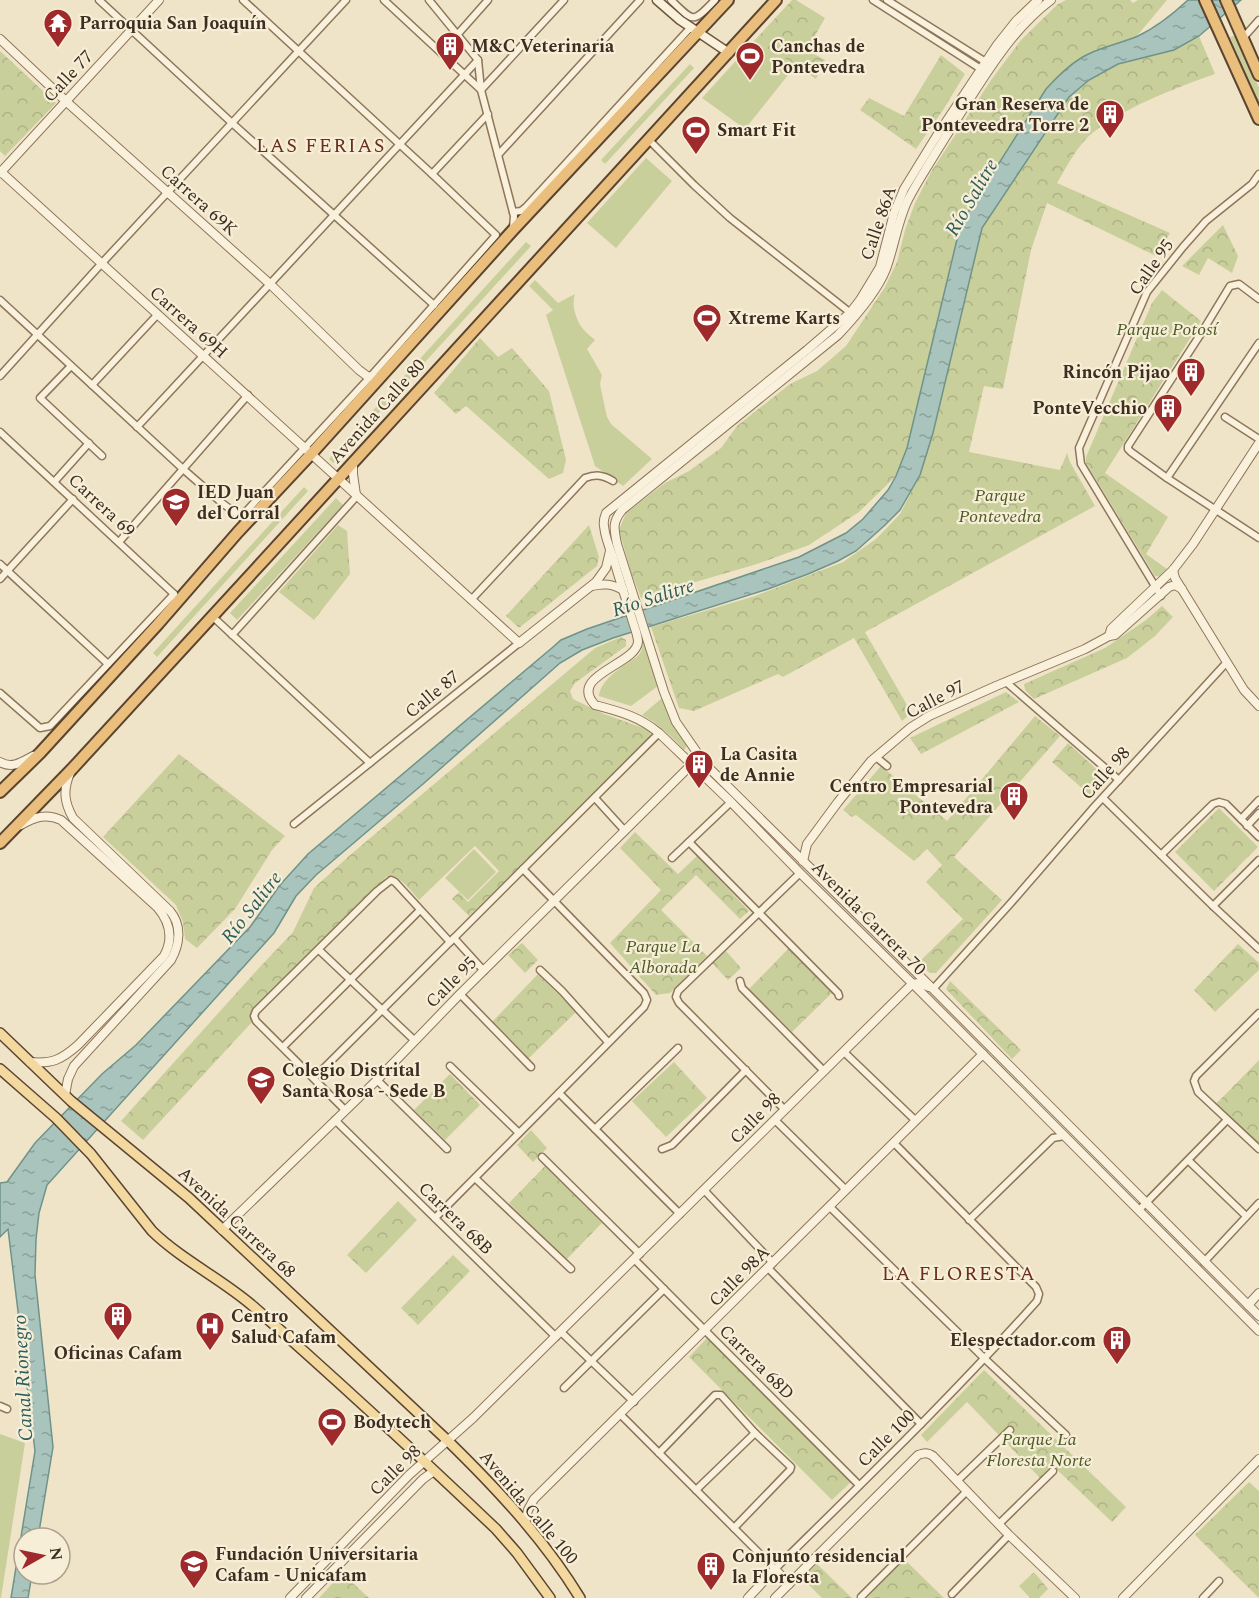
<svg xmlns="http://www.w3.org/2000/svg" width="1259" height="1598" viewBox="0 0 1259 1598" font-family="Spectral,serif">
<defs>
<pattern id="park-crowns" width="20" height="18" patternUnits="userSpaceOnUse" patternTransform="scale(1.5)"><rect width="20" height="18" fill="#c9cf9b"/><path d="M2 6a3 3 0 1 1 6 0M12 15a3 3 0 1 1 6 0" fill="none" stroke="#aeb285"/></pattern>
<pattern id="water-ripples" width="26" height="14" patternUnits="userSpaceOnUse" patternTransform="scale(1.5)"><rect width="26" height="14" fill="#a9c4bc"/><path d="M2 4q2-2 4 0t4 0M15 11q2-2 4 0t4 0" fill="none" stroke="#8ba098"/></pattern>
</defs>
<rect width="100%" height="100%" fill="#f0e4c8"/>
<!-- grass -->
<g fill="#c9cf9b">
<polygon points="1236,35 1259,88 1259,103 1230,37"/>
<polygon points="754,41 796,65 745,129 702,98"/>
<polygon points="690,64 694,68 605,164 601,160"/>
<polygon points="646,158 672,181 616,248 587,223"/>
<polygon points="526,242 531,246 333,463 329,459"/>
<path d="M535 280 558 303 575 294C571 305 576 321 584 330 587 334 592 337 595 340L587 349 602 375 600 384 602 394 607 417 611 424 652 459 623 486 595 466 546 315 553 310 529 286Z"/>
<polygon points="304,487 308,491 157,657 153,653"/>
<polygon points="336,498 343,505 237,620 230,613"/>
<path d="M643 639 658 686 631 706 599 696C600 682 617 670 628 663 633 659 640 656 642 649 643 647 643 642 643 639Z"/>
<path d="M662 698 675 726 687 746 684 750C671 736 659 724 642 715Z"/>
<polygon points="474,849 496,872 468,900 445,878"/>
<polygon points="0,1434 25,1443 1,1598 0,1598"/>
</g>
<!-- park -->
<g fill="url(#park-crowns)">
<polygon points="792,0 796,0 825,18 807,50 825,60 816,79 796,65 754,41"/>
<polygon points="1066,0 1130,0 1133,3 1138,0 1167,0 1136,37 1082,57 1056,78 1046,89 963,220 959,231 907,448 896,476 859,512 809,545 757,564 641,598 631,572 619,530 626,513 665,483 689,471 721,448 737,426 790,384 817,371 846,346 885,287 897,262 905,230 915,203 931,172 991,80 1021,40 1058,4"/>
<path d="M1199 36 1215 74C1178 87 1117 110 1088 137 1075 150 1066 168 1057 183L1170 233 1156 256 1047 203 1031 250 1003 389 984 386 969 452 1060 470 1067 453 1070 462 1095 506 865 632 907 705 905 707 909 715 902 721 854 638 783 677 778 674 694 711 679 708 651 627 755 596 843 562 876 539 900 514 920 475 933 433 982 228 1069 97 1089 80 1118 64 1174 50Z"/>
<polygon points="0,51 56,103 5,156 0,151"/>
<polygon points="941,55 965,74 943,110 916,149 860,110 869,98 904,116"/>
<polygon points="1223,225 1238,256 1232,273 1208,258 1199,275 1182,266"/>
<polygon points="1162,290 1201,321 1105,473 1168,517 1146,554 1167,569 1162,577 1155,576 1086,463 1086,457 1152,303"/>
<polygon points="480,338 498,357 512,348 549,391 566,460 563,473 549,479 466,406 456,414 434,393"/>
<polygon points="338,525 347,531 350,574 314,620 279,592"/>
<polygon points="589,525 599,557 597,566 519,628 506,616"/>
<polygon points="1162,606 1173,617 1155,636 1127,658 1034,699 1025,690 1024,684 1105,648 1146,620"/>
<path d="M621 637 626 640V646L575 683 570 691 573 699 604 714 646 729 650 732 651 737 649 741 469 916 452 899 459 892 468 902 499 871 475 846 419 900C410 890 401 875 386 877L143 1140 121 1121 259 968 293 932 314 888 349 856 595 648Z"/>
<polygon points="1006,692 1019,702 921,754 910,738"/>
<polygon points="1035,716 1060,736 954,857 1002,900 936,973 930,973 918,963 963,919 926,882 942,865 927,849 914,861 856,815 852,817 843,810 881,766 947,821"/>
<polygon points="1068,743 1106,778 1091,796 1052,762"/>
<polygon points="179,754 285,836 272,850 235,909 197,948 185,939 183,922 176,905 103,837"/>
<polygon points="1219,808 1258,847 1214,891 1175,852"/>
<polygon points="635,832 678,874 697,856 749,911 740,919 696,875 661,910 707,956 670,993 656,995 610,943 661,890 620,848"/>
<polygon points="522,943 538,960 525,973 508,955"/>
<polygon points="1238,944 1259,963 1259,970 1215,1012 1194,990"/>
<polygon points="790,947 834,991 792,1032 749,989"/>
<polygon points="726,951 741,968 728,980 712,963"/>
<polygon points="538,974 576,1012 527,1060 490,1024"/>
<polygon points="950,981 1021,1050 1012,1059 946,989"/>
<polygon points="1259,1060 1259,1145 1216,1104"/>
<polygon points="674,1062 707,1098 666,1137 632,1101"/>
<polygon points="450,1074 480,1105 445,1140 414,1110"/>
<polygon points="531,1130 547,1148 533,1162 517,1145"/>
<polygon points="545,1166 602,1223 566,1260 509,1203"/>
<polygon points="398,1201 417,1220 366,1273 347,1255"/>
<polygon points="453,1255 470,1271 418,1325 401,1308"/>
<polygon points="708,1337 852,1481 832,1500 689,1357"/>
<polygon points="984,1370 1126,1507 1112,1522 1052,1465 1040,1478 967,1402 927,1442 921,1435"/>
<polygon points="1249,1482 1259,1491 1259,1598 1195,1535"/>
<polygon points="904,1559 944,1598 867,1598"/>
<polygon points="816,1563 852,1598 822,1598 802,1578"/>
<polygon points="1034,1572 1048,1589 1039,1598 1030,1598 1019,1586"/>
<polygon points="342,1573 369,1598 319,1598"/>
</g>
<!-- water -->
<path fill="url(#water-ripples)" stroke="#6f938a" stroke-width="1.5" d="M1188 0H1241L1199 36 1174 50 1118 64 1089 80 1069 97 982 228 933 433 920 475 900 510 884 526 856 551 838 561 808 574 768 589 613 638 582 650 560 663 423 784 316 875 296 896 274 933 47 1185 39 1213 36 1239 35 1275 53 1447 38 1538H24V1574H32L28 1598H11L35 1451 8 1229 0 1237V1183L7 1182 35 1143 102 1074 136 1045 250 927 280 885 308 854 553 647 561 640 587 629 799 557 846 533 863 519 888 490 896 476 907 448 959 231 963 220 1046 89C1056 78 1068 66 1081 58 1098 47 1120 44 1138 36 1157 27 1173 14 1188 0Z"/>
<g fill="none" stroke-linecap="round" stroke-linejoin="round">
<!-- minor casing -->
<g stroke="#8d765c" stroke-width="9">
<g id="minor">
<polyline points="99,0 232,123 434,305"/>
<polyline points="384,0 480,89"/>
<polyline points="429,0 478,60 481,90 514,216 513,227"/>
<path d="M671 0C694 22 692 24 715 0"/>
<polyline points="873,0 984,71"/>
<polyline points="887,0 989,64"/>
<polyline points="457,35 488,0"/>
<polyline points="1243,38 1259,20"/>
<polyline points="481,90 564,0"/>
<polyline points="648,139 694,185 730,218 852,314"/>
<polyline points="498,155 640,0"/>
<polyline points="432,174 488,114"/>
<polyline points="513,212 521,211 526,207 691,27"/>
<polyline points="1259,299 1239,284 1230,286 1202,332 1128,446 1128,449 1131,452 1167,478 1259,538"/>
<polyline points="0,300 183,469 222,503 241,517 370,377 496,235 432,174 243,0"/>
<polyline points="71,366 40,398 102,456"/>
<polyline points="0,376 102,263 346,0"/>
<polyline points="92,385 158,314"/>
<polyline points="1225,417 1259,439"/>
<polyline points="137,427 478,60"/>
<polyline points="0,432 174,594 176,604"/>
<polyline points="1167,478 1259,343"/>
<polyline points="55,481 89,443"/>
<polyline points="119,542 248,395"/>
<polyline points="0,564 108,664"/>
<polyline points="0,579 73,499"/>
<polyline points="1161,596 1081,464 1079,448 1147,292 1183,247 1206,221 1252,184 1259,174"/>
<path d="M471 600 585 478C596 474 603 475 613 481"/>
<polyline points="212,616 370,763"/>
<polyline points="232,635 356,497"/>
<polyline points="1006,682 1119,780"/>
<polyline points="0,693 40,728 50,726 174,594"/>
<polyline points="876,757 887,766"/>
<polyline points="595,798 625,831"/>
<polyline points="1103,798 1213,906 1259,949"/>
<polyline points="1241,819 1259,800"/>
<polyline points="294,824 519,643"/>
<polyline points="1247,826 1259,813"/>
<polyline points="689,842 838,993 839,996"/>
<polyline points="1161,855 1213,804 1219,802 1226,804 1259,837"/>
<polyline points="672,858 731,802"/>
<polyline points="1213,906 1259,860"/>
<polyline points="454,938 484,971"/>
<polyline points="319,950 414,1040"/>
<polyline points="540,970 562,991 608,1042"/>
<polyline points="740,981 742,988 824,1071"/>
<polyline points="933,989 1010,904 1095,806 1227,662"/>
<polyline points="460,994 531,1067"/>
<polyline points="1259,1013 1196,1076 1194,1081 1198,1092 1259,1149"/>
<polyline points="283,1047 420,910"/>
<polyline points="844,1052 916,1121"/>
<polyline points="450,1066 519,1133"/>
<polyline points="314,1078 659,733"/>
<polyline points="377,1080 447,1149"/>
<polyline points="559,1093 680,1214"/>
<polyline points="345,1110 256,1021 254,1016 256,1011 377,891 391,880 395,882 450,942"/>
<polyline points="785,1110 679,1003 676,997 678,991 800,873"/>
<polyline points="335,1120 556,1337"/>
<polyline points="775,1120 846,1190"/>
<polyline points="595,1129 678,1048"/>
<polyline points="662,1149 672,1145 746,1070"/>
<polyline points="542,1157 640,1254"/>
<polyline points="1189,1161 1246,1216"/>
<polyline points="475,1178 571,1269"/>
<polyline points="704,1190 773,1263"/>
<polyline points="830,1207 985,1359 1066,1435"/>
<polyline points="1139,1210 1227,1120"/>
<polyline points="435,1218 644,1007 647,1000 644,993 523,869"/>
<polyline points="969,1220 1053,1138 1064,1136"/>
<polyline points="634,1259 859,1485"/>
<polyline points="1204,1262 1259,1203"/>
<polyline points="768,1268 921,1424"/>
<polyline points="561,1332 634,1402"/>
<polyline points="564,1388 664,1289"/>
<polyline points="0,1406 7,1409"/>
<path d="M621 1415 775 1569C864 1481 954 1394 1037 1301L1039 1294 1036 1287 894 1143"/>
<polyline points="659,1453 715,1395 721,1395 755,1433 791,1467 790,1470 734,1528"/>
<polyline points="957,1481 1010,1430"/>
<polyline points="696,1490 755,1433"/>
<polyline points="999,1524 1053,1471"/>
<polyline points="952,1594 1009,1535"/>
<polyline points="861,1597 967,1491"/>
<polyline points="1203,1598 1219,1581"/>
</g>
</g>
<!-- tertiary casing -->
<g stroke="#8d765c" stroke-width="10">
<g id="tertiary">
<path d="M1038 0 1016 21 997 45 936 137 904 189 894 213 880 267 860 300 850 313 807 350 606 513C604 518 603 521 604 526 605 537 609 547 613 557 619 578 626 599 632 619 634 626 638 635 638 642 636 665 567 675 595 705 621 712 638 716 659 733L731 802 800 873 919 990 1259 1331"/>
<path d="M1051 0C1012 29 986 74 960 114 948 133 936 152 924 172 918 182 911 193 906 204 897 225 894 247 886 269 877 292 855 317 838 335L622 510C612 523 614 528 617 544L664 692 676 722 705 764 933 989 1259 1316"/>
<polyline points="0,39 69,104 270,284 359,370 367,376 379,379"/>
<polyline points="0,171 519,643 596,582 606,568 610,551"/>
<polyline points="0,173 159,0"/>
<polyline points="353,462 353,474 356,495"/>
<polyline points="1173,570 1175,578 1244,690 1259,706"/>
<path d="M592 586C604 583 612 584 623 590"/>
<polyline points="1109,636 1111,629 1173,570 1193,544 1259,443"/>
<path d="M0 762C12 769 22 762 33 756"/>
<path d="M21 825C35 817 46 813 61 820L157 907C170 922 174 938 164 956L78 1045C61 1060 52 1064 30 1062"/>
<polyline points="803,861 807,844 838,802 871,761 910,728 929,716 996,686 1085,649 1109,636 1115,635 1169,587 1175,585 1182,589"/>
<path d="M65 1095 68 1079 74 1066 171 960C180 944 182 925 170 911L73 818C64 802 63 790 70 773"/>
<polyline points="222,1230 377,1080 460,994 688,768 692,764 697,763"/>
<polyline points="1248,1305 1259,1293"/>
<polyline points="525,1523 528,1510 534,1499 983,1054"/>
<polyline points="290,1598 409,1475 473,1418 912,984 919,983 929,987"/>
<polyline points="306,1598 423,1479 434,1471"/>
<polyline points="748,1598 775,1569 789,1584"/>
<path d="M775 1598 918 1455C924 1453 927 1452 933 1456L1009 1535 1075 1598"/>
<polyline points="1123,1598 1259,1459"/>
</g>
</g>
<!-- secondary casing -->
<g stroke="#6f573f" stroke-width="11">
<polyline id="secondary" points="657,0 680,20 729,53"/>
</g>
<!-- primary casing -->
<g stroke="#5b4430" stroke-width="12">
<g id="primary">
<path d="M0 1033 71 1101 189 1198 448 1441C497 1489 544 1539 580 1598"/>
<path d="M0 1069 56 1118 91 1154 152 1231C183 1261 222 1279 254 1307 336 1379 417 1454 496 1529L517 1553 550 1598"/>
</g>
</g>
<!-- trunk casing -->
<g stroke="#5b4430" stroke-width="14">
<g id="trunk">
<polyline points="1205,0 1259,119"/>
<polyline points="1226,0 1259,75"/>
<polyline points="0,792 40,753 158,624 238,532 311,454 513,230 728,0"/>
<polyline points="0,843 72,769 265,559 776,0"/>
</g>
</g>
<!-- minor -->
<use href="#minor" stroke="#faf1dc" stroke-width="6"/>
<!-- tertiary -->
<use href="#tertiary" stroke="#faf1dc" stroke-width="8"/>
<!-- secondary -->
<use href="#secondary" stroke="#faf1dc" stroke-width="8"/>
<!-- primary -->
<use href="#primary" stroke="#f3d9a0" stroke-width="9"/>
<!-- trunk -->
<use href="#trunk" stroke="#eabe7c" stroke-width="10"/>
</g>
<!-- icons -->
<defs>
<g id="temple-pin" transform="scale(1.5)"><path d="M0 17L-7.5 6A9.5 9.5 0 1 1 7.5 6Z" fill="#9e2a2b" stroke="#f7eed8"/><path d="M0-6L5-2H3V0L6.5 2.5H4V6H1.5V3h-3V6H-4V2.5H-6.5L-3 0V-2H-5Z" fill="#fff"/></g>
<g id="building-pin" transform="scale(1.5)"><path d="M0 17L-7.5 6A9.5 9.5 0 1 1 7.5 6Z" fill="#9e2a2b" stroke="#f7eed8"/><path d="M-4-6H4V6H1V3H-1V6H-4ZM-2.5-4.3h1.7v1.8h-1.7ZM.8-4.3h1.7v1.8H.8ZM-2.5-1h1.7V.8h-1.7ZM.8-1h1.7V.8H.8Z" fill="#fff"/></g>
<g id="stadium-pin" transform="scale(1.5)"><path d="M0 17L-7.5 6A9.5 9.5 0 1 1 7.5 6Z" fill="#9e2a2b" stroke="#f7eed8"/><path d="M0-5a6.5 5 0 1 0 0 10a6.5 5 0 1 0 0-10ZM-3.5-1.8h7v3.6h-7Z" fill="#fff"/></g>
<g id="school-pin" transform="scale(1.5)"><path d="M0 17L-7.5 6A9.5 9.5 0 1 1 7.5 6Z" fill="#9e2a2b" stroke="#f7eed8"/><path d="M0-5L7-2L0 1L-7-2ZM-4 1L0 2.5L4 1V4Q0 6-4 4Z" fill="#fff"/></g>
<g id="hospital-pin" transform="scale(1.5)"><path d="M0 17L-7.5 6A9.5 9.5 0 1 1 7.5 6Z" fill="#9e2a2b" stroke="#f7eed8"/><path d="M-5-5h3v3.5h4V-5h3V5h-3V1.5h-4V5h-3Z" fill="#fff"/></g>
<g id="university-pin" transform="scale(1.5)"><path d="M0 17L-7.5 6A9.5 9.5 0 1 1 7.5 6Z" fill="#9e2a2b" stroke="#f7eed8"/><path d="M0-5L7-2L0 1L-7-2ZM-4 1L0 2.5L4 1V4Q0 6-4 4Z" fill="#fff"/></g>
</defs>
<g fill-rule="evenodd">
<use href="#temple-pin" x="58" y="23"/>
<use href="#building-pin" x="450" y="46"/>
<use href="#stadium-pin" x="750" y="56"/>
<use href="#building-pin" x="1110" y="114"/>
<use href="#stadium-pin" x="696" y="130"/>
<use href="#stadium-pin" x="707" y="318"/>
<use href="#building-pin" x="1191" y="372"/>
<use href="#building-pin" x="1168" y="408"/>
<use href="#school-pin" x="176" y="502"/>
<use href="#building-pin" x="699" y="764"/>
<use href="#building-pin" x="1014" y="796"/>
<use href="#school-pin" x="261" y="1080"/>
<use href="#building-pin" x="118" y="1316"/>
<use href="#hospital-pin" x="210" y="1326"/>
<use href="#building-pin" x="1117" y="1340"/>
<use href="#stadium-pin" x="332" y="1422"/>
<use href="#university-pin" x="194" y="1564"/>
<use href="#building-pin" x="711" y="1566"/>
</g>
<g text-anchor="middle" stroke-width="4.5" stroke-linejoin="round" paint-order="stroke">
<!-- poi labels -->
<g font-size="18" font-weight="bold" fill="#3d2e20" stroke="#f7eed8" text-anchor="start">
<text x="79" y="29">Parroquia San Joaquín</text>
<text x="471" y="52">M&amp;C Veterinaria</text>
<text x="771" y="52">Canchas de<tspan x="771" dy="21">Pontevedra</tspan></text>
<text x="1089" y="110" text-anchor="end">Gran Reserva de<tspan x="1089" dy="21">Ponteveedra Torre 2</tspan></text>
<text x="717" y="136">Smart Fit</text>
<text x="728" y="324">Xtreme Karts</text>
<text x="1170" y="378" text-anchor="end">Rincón Pijao</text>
<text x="1147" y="414" text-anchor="end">PonteVecchio</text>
<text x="197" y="498">IED Juan<tspan x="197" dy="21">del Corral</tspan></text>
<text x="720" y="760">La Casita<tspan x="720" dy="21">de Annie</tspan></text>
<text x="993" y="792" text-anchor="end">Centro Empresarial<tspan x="993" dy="21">Pontevedra</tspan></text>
<text x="282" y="1076">Colegio Distrital<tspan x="282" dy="21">Santa Rosa - Sede B</tspan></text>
<text x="231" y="1322">Centro<tspan x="231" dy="21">Salud Cafam</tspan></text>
<text x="1096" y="1346" text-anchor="end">Elespectador.com</text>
<text x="118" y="1359" text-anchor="middle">Oficinas Cafam</text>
<text x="353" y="1428">Bodytech</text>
<text x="215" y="1560">Fundación Universitaria<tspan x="215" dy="21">Cafam - Unicafam</tspan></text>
<text x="732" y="1562">Conjunto residencial<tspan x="732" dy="21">la Floresta</tspan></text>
</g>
<!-- street labels -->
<g font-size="18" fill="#3d2e20" stroke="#f7eed8">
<text transform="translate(68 76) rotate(-47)" y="6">Calle 77</text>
<text transform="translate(199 200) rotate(42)" y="6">Carrera 69K</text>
<text transform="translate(878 223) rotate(-71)" y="6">Calle 86A</text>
<text transform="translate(1151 267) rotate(-55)" y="6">Calle 95</text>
<text transform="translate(189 322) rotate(42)" y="6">Carrera 69H</text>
<text transform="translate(377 411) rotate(-48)" y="6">Avenida Calle 80</text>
<text transform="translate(102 505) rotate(43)" y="6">Carrera 69</text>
<text transform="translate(432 694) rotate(-39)" y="6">Calle 87</text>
<text transform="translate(935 699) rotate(-27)" y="6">Calle 97</text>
<text transform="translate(1105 773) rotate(-48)" y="6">Calle 98</text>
<text transform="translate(869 918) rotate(45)" y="6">Avenida Carrera 70</text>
<text transform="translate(451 982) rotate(-45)" y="6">Calle 95</text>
<text transform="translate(755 1118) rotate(-45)" y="6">Calle 98</text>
<text transform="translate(456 1218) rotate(44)" y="6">Carrera 68B</text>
<text transform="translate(237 1222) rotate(43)" y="6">Avenida Carrera 68</text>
<text transform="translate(739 1276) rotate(-45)" y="6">Calle 98A</text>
<text transform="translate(757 1362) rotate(45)" y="6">Carrera 68D</text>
<text transform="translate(886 1438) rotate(-45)" y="6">Calle 100</text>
<text transform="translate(395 1470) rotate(-44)" y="6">Calle 98</text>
<text transform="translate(529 1507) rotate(50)" y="6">Avenida Calle 100</text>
</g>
<!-- park labels -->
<g font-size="18" font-style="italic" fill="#4d5a26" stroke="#f7eed8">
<text x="1167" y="335">Parque Potosí</text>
<text x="1000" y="501">Parque<tspan x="1000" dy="21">Pontevedra</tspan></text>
<text x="663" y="952">Parque La<tspan x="663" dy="21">Alborada</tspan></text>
<text x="1039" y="1445">Parque La<tspan x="1039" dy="21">Floresta Norte</tspan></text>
</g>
<!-- neighbourhood labels -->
<g font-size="20" letter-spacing="1.5" fill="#6b2e1e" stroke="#f7eed8">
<text x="321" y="152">LAS FERIAS</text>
<text x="959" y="1280">LA FLORESTA</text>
</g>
<!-- water labels -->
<g font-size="20" font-style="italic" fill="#2f5d5a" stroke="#f7eed8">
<text transform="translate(971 197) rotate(-60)" y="7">Río Salitre</text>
<text transform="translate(653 597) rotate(-18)" y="7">Río Salitre</text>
<text transform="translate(251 907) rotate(-52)" y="7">Río Salitre</text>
<text transform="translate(22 1378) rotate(-93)" y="7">Canal Rionegro</text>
</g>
</g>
<!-- north arrow -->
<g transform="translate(42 1556) rotate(81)"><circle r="28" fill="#f7eed8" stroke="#ada18e" stroke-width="1.5"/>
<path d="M0-4.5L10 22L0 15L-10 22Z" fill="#9e2a2b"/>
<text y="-9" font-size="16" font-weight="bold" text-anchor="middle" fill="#3d2e20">N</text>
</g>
</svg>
